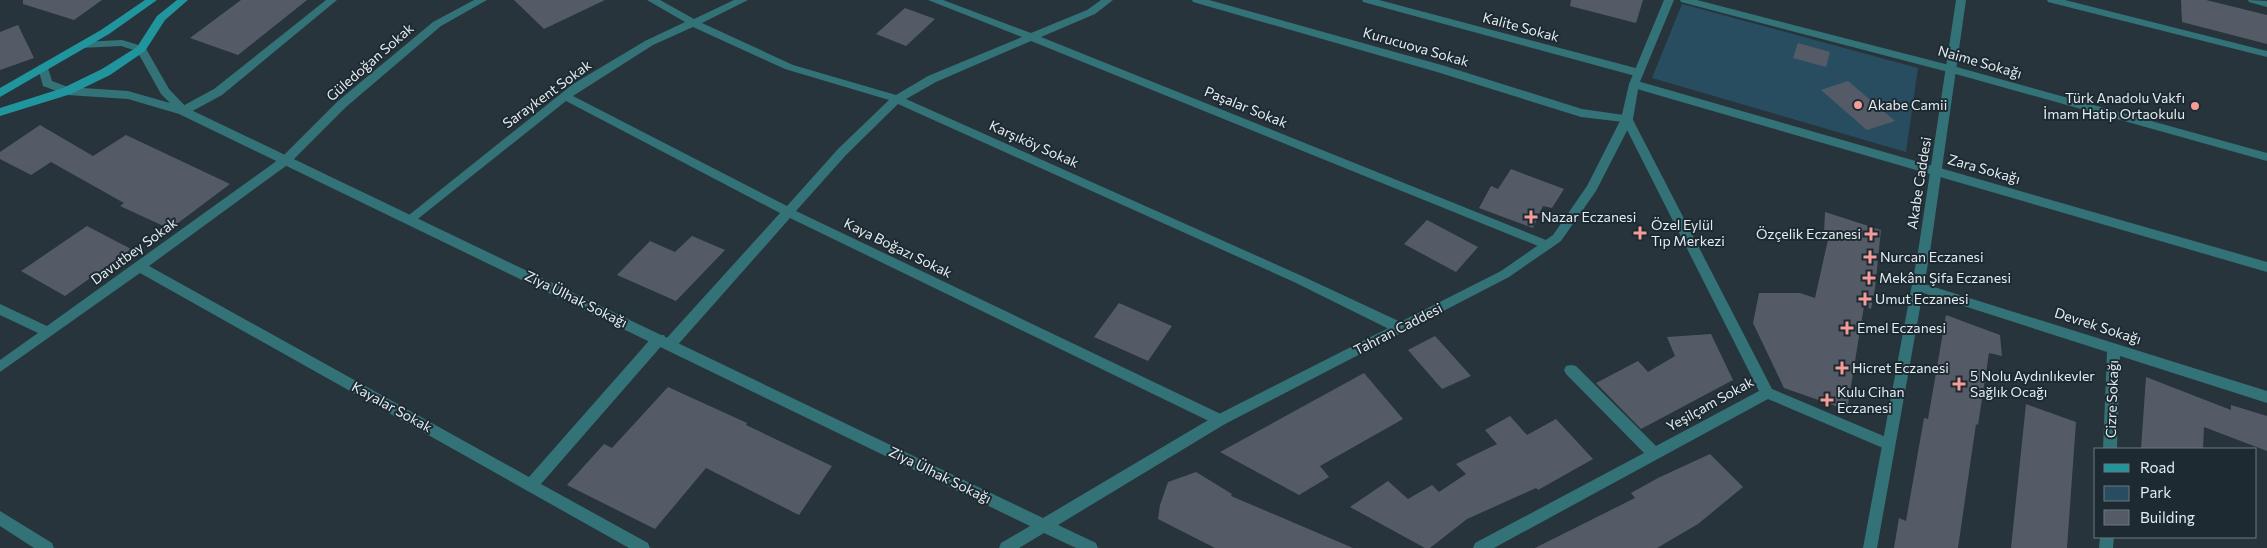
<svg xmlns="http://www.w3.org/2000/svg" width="2267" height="548" viewBox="0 0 2267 548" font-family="Commissioner,sans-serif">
<rect width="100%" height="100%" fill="#27343c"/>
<!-- green -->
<polygon fill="#284d60" points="1682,4 1918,68 1906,152 1652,78"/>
<!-- building -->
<g fill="#545b67">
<polygon points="23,0 102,0 74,20 23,4"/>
<polygon points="241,0 307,0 238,55 190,38"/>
<polygon points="514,0 605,0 544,29"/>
<polygon points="1571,0 1643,0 1636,23 1570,6"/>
<polygon points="2181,0 2206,0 2267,15 2267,44 2182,22"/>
<polygon points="905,8 935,19 906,46 876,34"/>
<polygon points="18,25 34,58 0,70 0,32"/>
<polygon points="1798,43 1830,52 1826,67 1793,58"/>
<polygon points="1848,81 1895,121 1867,130 1821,90"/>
<polygon points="40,125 93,156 126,135 230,184 170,229 120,206 124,203 51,162 31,175 0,159 0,152"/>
<polygon points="1511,169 1564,189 1552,208 1543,206 1533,228 1479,208 1491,186 1498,189"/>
<polygon points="1825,212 1881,230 1875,288 1871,309 1864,306 1847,410 1784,388 1753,323 1759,293 1800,293 1815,298 1829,235 1824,233"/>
<polygon points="1427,220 1478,247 1456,272 1404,244"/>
<polygon points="87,226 131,249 65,296 21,271"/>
<polygon points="692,236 725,250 676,301 617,275 650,241 675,252"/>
<polygon points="1119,303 1172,326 1148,361 1094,337"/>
<polygon points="1946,315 2000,335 2002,356 1989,353 1978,425 1976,424 1958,548 1894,548 1899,518 1906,521 1924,418 1928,419"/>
<polygon points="1711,334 1733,380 1641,429 1596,383 1638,361 1648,372 1675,356 1667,337"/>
<polygon points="1435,336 1471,376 1442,389 1408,350"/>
<polygon points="1364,373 1403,419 1320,466 1329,477 1299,495 1220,452"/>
<polygon points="2146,377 2231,410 2231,405 2267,416 2267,451 2204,427 2203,449 2141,449"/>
<polygon points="668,387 747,423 746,425 832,466 799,515 706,468 655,529 567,485 604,444 612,448"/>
<polygon points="2026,404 2076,422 2067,548 2011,548"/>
<polygon points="1510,416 1527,435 1556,419 1593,459 1538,490 1536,488 1467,519 1430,548 1425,548 1350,507 1388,481 1408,499 1432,485 1439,492 1466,474 1456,464 1497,444 1485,430"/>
<polygon points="1710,454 1743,487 1698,524 1657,548 1535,548 1635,498 1631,493 1658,478"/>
<polygon points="1196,472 1232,494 1231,496 1353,548 1215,548 1158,519 1160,505 1168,482"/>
</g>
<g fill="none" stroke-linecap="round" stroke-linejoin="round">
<!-- minor -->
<g fill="#337277" fill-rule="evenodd">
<polygon points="326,0 337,0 222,95 187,114 179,114 177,111 179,108 214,89"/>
<polygon points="474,0 487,0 441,26 346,107 290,163 149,266 529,477 654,335 664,335 666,339 664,343 541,484 648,543 650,548 629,548 140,273 0,372 0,360 38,333 0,315 0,304 47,326 282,157 338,101 433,22"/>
<path d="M647 0H660L694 19 734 0H748L702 23 793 65 896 95 928 76 1022 37 928 0H943L1031 33 1087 10 1101 0H1113L1095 14 1041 37 1551 242 1553 245 1551 248H1543L1031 41 936 82 906 99 1302 276 1405 324 1406 328 1405 332H1395L1294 282 898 104 846 155 796 211 1225 416 1227 420 1225 424 1220 426 1215 424 790 218 675 348H665L663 344 665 340 780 213 566 101 414 222 410 223 404 219 573 84 645 41 685 22ZM693 27 785 69 889 100 838 149 787 206 573 96 653 45Z"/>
<polygon points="1192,0 1209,0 1445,66 1582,109 1631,116 1772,389 1893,440 1895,444 1893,448 1888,450 1883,448 1768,399 1494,548 1473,548 1475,543 1644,453 1566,374 1564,370 1566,366 1571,365 1576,366 1656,446 1759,391 1623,122 1581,117 1437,72 1193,2"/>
<polygon points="1362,0 1379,0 1643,70 1644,73 1639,77 1363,2"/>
<polygon points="1680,0 1697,0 1953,66 2267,153 2267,161 1952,73 1681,2"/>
<polygon points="2047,0 2065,0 2267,51 2267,57 2048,2"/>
<polygon points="2248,0 2267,1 2267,7 2249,2"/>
<polygon points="1634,80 2267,262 2267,272 1630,87 1629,84"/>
<polygon points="1918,282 2267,391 2267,403 2120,356 2117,449 2103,449 2107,352 1914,290 1912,287 1914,284"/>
<polygon points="0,511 52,543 54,548 34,548 0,526"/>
<polygon points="2100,537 2114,537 2113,548 2099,548"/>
</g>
<!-- tertiary -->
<g fill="#337277" fill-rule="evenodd">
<polygon points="1664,0 1674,0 1639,84 1633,119 1596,191 1561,241 1509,277 1225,424 1058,525 1096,543 1098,548 1076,548 1044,533 1019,548 999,548 1001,543 1030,526 179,114 128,99 67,95 43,86 38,68 39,65 47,65 52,81 68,87 128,91 170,103 161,94 137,51 121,46 81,48 76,45 81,42 122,40 145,47 169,89 187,108 1043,518 1215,416 1501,271 1553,235 1587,186 1621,119 1629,84"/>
<polygon points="1956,0 1966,0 1930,252 1877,548 1863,548 1918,252"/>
</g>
<!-- secondary -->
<g fill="#20959e" fill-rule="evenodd">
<polygon points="145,0 157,0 109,34 0,97 0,88 101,30"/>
<polygon points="177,0 188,0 165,20 145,51 110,75 71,94 0,116 0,108 63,88 102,69 137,47 157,16"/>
</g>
</g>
<!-- markers -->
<g fill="#f59b98" stroke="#1d2a31" stroke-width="2">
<circle cx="1858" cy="105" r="5"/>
<circle cx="2195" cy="106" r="5"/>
<path d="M1528.5 209.5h5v5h5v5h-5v5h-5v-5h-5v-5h5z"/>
<path d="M1637.5 225.5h5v5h5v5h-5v5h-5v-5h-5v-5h5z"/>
<path d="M1868.5 226.5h5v5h5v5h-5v5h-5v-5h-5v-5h5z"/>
<path d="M1867.5 249.5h5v5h5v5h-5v5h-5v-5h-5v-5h5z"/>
<path d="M1866.5 270.5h5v5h5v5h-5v5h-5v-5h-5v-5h5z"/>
<path d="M1862.5 291.5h5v5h5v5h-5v5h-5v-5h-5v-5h5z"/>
<path d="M1844.5 320.5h5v5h5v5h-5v5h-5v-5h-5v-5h5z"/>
<path d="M1839.5 360.5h5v5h5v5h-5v5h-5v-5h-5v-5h5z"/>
<path d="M1956.5 376.5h5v5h5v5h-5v5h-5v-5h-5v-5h5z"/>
<path d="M1824.5 392.5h5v5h5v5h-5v5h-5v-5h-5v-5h5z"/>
</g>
<g text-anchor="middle" stroke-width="4" stroke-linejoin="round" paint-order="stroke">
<!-- street labels -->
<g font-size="14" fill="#e4ecf1" stroke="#1d2a31">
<text transform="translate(1521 27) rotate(15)" y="5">Kalite Sokak</text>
<text transform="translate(1416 47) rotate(16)" y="5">Kurucuova Sokak</text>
<text transform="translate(370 62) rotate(-41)" y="5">Güledoğan Sokak</text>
<text transform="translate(1980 62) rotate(16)" y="5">Naime Sokağı</text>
<text transform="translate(547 94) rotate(-36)" y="5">Saraykent Sokak</text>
<text transform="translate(1246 107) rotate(22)" y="5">Paşalar Sokak</text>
<text transform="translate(1034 144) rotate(24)" y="5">Karşıköy Sokak</text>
<text transform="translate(1984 169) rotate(16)" y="5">Zara Sokağı</text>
<text transform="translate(1919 183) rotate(-81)" y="5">Akabe Caddesi</text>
<text transform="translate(898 248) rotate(26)" y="5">Kaya Boğazı Sokak</text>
<text transform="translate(134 251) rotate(-36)" y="5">Davutbey Sokak</text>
<text transform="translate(576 299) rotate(26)" y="5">Ziya Ülhak Sokağı</text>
<text transform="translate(2098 326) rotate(18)" y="5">Devrek Sokağı</text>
<text transform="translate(1398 329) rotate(-27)" y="5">Tahran Caddesi</text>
<text transform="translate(2112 399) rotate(-88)" y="5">Cizre Sokağı</text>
<text transform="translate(1710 404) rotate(-29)" y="5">Yeşilçam Sokak</text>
<text transform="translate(392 407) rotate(29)" y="5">Kayalar Sokak</text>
<text transform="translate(940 475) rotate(26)" y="5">Ziya Ülhak Sokağı</text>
</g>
<!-- poi labels -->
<g font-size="14" fill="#e4ecf1" stroke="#1d2a31" text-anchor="start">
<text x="2185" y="103" text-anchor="end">Türk Anadolu Vakfı<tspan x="2185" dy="16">İmam Hatip Ortaokulu</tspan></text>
<text x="1868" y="110">Akabe Camii</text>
<text x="1541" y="222">Nazar Eczanesi</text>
<text x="1651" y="230">Özel Eylül<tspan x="1651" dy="16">Tıp Merkezi</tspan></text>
<text x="1861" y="239" text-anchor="end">Özçelik Eczanesi</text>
<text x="1880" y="262">Nurcan Eczanesi</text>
<text x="1879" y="283">Mekânı Şifa Eczanesi</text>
<text x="1875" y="304">Umut Eczanesi</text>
<text x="1857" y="333">Emel Eczanesi</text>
<text x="1852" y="373">Hicret Eczanesi</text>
<text x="1970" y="381">5 Nolu Aydınlıkevler<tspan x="1970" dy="16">Sağlık Ocağı</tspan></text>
<text x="1837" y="397">Kulu Cihan<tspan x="1837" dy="16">Eczanesi</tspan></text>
</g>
</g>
<!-- legend -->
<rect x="2094" y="448" width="162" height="90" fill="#1d2a31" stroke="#6d787e"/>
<rect x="2104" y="464" width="25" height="8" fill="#20959e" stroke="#6d787e"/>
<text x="2140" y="473" font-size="15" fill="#e4ecf1">Road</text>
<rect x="2104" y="486" width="25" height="15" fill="#284d60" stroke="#6d787e"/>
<text x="2140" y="498" font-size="15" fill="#e4ecf1">Park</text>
<rect x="2104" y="510" width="25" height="15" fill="#545b67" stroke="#6d787e"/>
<text x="2140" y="523" font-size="15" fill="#e4ecf1">Building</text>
</svg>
